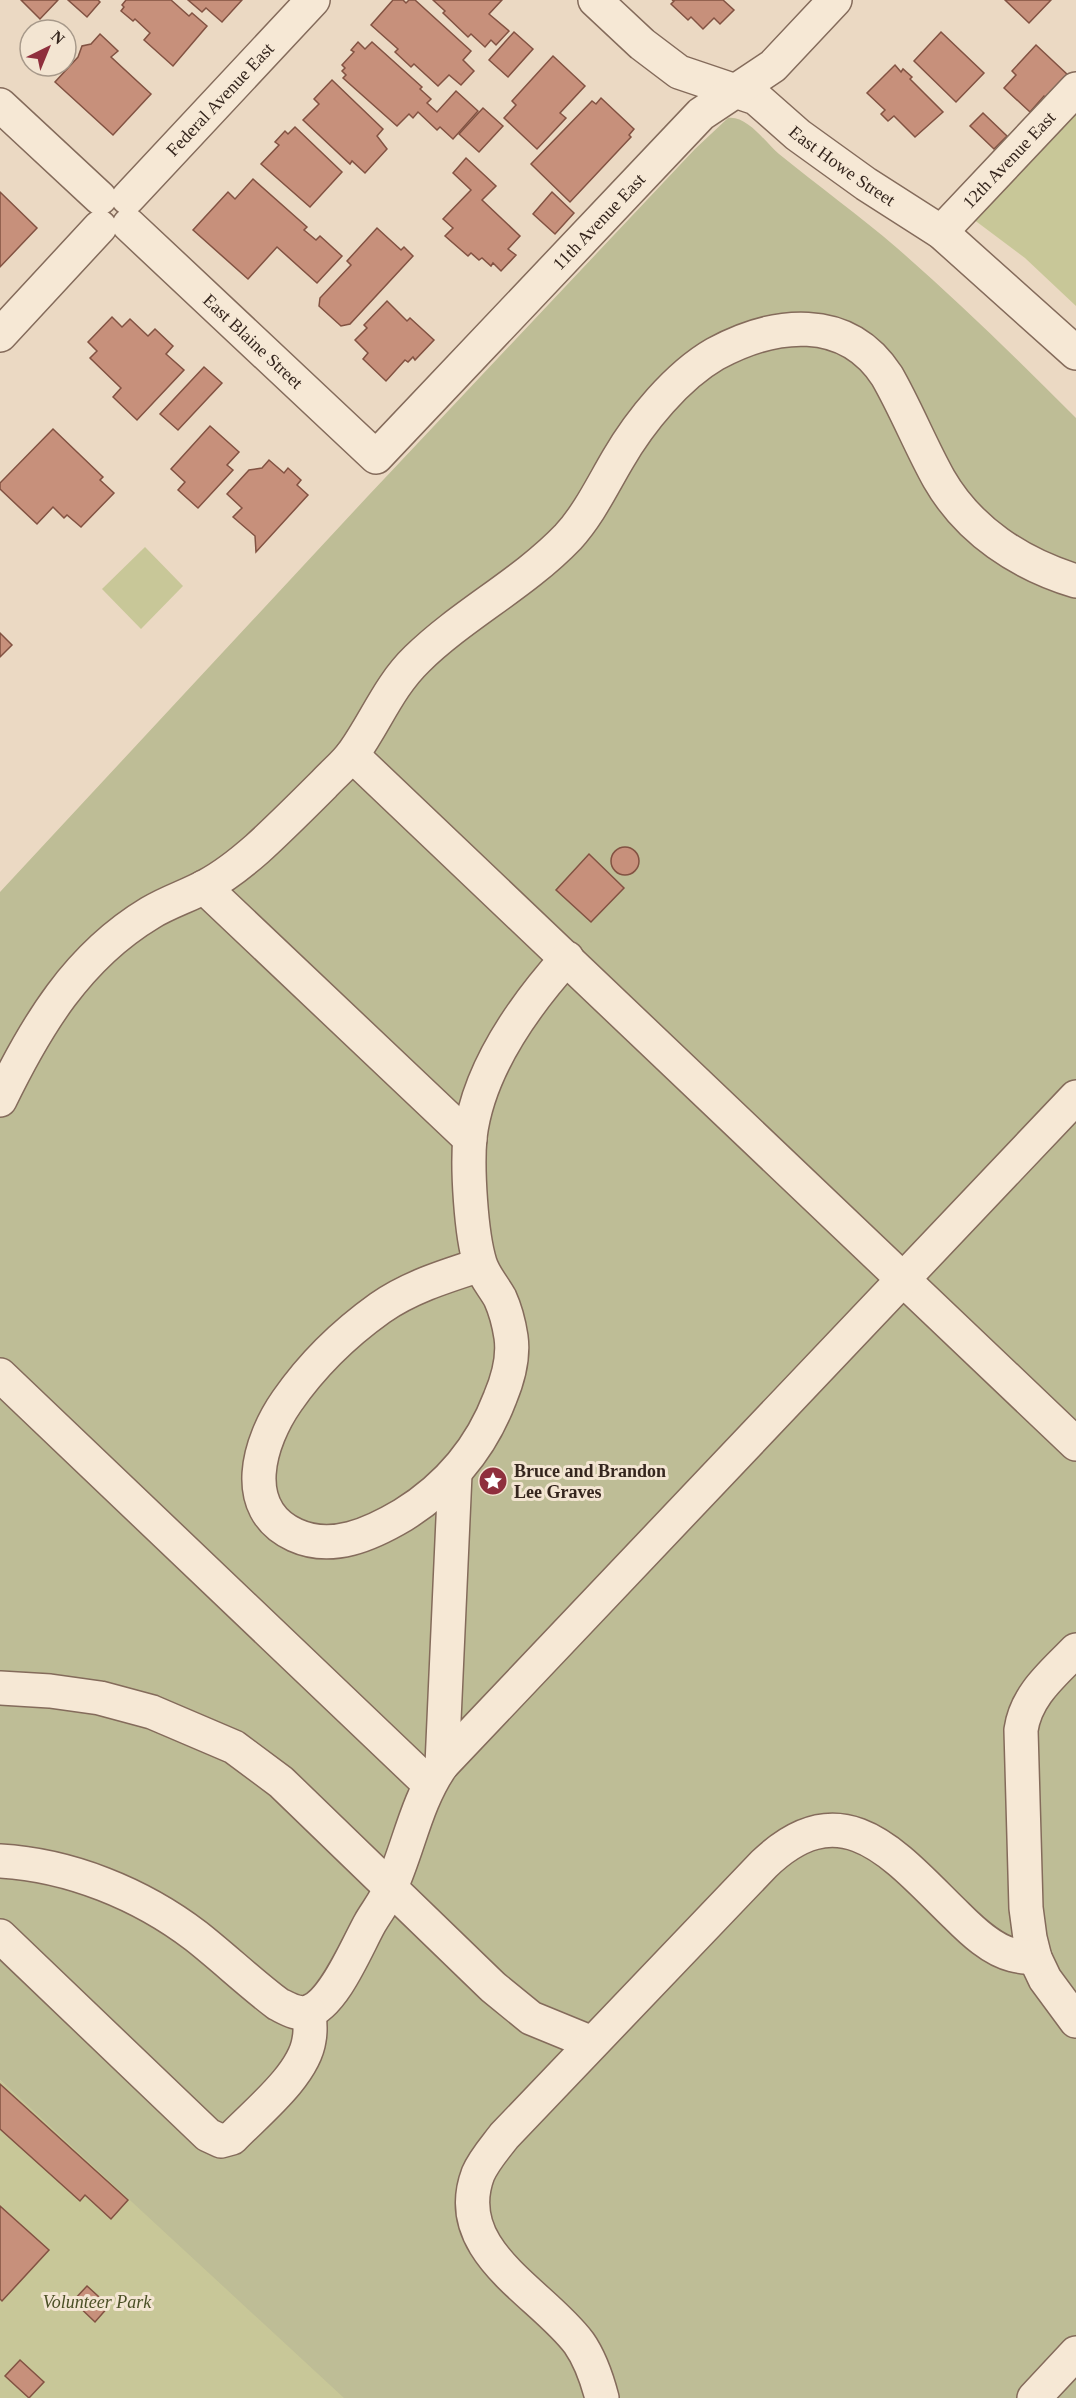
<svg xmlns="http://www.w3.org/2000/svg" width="1076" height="2398" viewBox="0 0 1076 2398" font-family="'Times New Roman',serif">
<rect width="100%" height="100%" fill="#ebd9c3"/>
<!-- green -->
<g fill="#c8c798">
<polygon points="1076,109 1076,306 1025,258 973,219"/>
<polygon points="145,547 183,586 141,629 102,589"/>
<polygon points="0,2080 351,2398 0,2398"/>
</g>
<!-- cemetery -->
<path fill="#bebd96" d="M728 118C747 115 766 143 779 154 818 186 859 215 897 248 959 302 1018 360 1076 418V2398H344L0 2080V892L368 496 695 149Z"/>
<!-- building -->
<g fill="#c7907b" stroke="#825242" stroke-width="1.5">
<polygon points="21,0 58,0 40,19"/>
<polygon points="68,0 98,0 100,2 87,17"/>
<polygon points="126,0 171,0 189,16 192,13 207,26 173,66 144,40 150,33 135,19 133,21 121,11 124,7 122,5"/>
<polygon points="188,0 242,0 222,22 206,8 202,12"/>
<polygon points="393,0 403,0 406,3 409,0 415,0 471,51 463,60 474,71 461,85 449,75 438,86 414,64 411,67 395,52 398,49 371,25"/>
<polygon points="433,0 502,0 489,14 509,31 496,45 491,40 485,47 471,34 468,37 443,13 445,11"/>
<polygon points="672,0 723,0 734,10 720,24 714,18 703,29 691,17 688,20 671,4 674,1"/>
<polygon points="1005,0 1051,0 1029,23"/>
<polygon points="514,32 533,49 508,77 489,60"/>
<polygon points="941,32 984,73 956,102 914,61"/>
<polygon points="100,34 118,51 111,57 151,94 113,135 55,82 78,57 82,46 91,44"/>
<polygon points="358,42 365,49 372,42 422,87 420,89 431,99 427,103 437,112 456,91 478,111 453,139 440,127 437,130 418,112 413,118 409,114 397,126 343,78 346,75 342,71 345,68 342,65 354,52 351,50"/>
<polygon points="1036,45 1069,76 1047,99 1044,96 1030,112 1004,88 1016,75 1012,71"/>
<polygon points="553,56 585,86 560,113 566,118 537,149 504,118 516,105 512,101"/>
<polygon points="895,65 901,72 903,69 912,77 910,79 943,112 915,137 894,116 888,121 881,114 885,110 867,93"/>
<polygon points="332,80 383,129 377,136 387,149 365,173 352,161 350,164 303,120 319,104 314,99"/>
<polygon points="601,98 634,129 629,135 631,137 570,202 531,164 592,101 596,104"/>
<polygon points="483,108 503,126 479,152 459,134"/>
<polygon points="983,113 1007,136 994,149 970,126"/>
<polygon points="295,127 342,172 310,207 261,164 279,145 275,142 285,131 288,134"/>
<polygon points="466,158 496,186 482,200 520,236 508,249 516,255 501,271 493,263 491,266 482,258 479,260 471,253 468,256 445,236 453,228 443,219 471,190 453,173"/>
<polygon points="253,179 307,227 304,230 316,240 320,236 342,256 317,283 277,247 248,279 193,230 228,192 235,199"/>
<polygon points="0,192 37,228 0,267"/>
<polygon points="552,192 574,213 555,234 533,214"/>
<polygon points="377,228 401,250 404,247 413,256 350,324 341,326 319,306 320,298 351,265 347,261"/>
<polygon points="387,301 407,321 410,318 434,340 415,360 413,357 408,362 405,360 386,381 363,359 368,353 355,340 367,328 364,325"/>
<polygon points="112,317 122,327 130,319 148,336 155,329 173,346 166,354 184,370 137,420 113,397 121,388 90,358 97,351 88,342"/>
<polygon points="204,367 222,383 178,430 160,414"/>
<polygon points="210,426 239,452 227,465 233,470 198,508 178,490 185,482 171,469"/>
<polygon points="53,429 103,477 100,480 114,493 81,527 67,515 64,518 53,507 37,524 0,489 0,483"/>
<polygon points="269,460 284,473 288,468 301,480 297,485 308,495 256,552 255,536 233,517 242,508 227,494 249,470 262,468"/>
<polygon points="0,633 12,645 0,657"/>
<circle cx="625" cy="861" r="14"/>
<polygon points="589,854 624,888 591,922 556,890"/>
<polygon points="0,2084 128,2200 111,2219 85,2195 80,2201 0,2129"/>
<polygon points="0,2206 49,2250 2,2301 0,2299"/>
<polygon points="87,2286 109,2306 95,2322 73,2301"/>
<polygon points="20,2360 44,2382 29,2398 5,2376"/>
</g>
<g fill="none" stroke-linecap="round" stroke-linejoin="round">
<!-- minor casing -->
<g stroke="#846b5b" stroke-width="36">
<g id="minor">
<path id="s1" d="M595 0 642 44 679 72 756 98 798 135 866 184 941 232 1076 353"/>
<polyline points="0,105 100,198"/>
<path id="s2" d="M128 198 313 0"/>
<path id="s3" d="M129 225 376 457 701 114 773 66 835 0"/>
<path id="s4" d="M941 232 1076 89"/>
<polyline points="0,335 100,227"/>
<polyline points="352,755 1076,1444"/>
<polyline points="204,887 470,1139"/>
<path d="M0 1100C36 1026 77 957 150 913 168 902 188 896 206 886 225 876 241 863 257 849 280 828 302 806 324 784 334 773 346 764 354 752 376 721 389 686 417 659 463 614 523 584 568 537 589 514 602 486 618 459 640 421 677 376 715 354 774 322 846 313 887 376 906 409 920 445 939 479 969 531 1020 564 1076 581"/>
<path d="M480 1265C446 1276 410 1287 380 1308 345 1333 312 1365 287 1401 259 1441 238 1509 295 1535 332 1552 371 1534 403 1515 448 1487 481 1448 500 1398 508 1379 514 1358 511 1337 509 1324 505 1309 500 1298 494 1287 484 1276 480 1263 471 1234 467 1168 470 1137 478 1070 523 1007 567 958"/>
<polyline points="0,1375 429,1784"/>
<path d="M1076 1650C1053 1674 1026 1695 1021 1730L1026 1908 1030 1938 1035 1958 1045 1979 1076 2021"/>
<polyline points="0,1688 50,1691 100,1698 152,1712 234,1747 281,1782 493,1987 531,2018 592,2043"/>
<polyline points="442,1765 455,1474"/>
<path d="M0 1861C70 1865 141 1894 196 1936 224 1958 250 1983 278 2004 288 2009 297 2015 308 2012 334 2004 357 1946 370 1923 377 1911 386 1900 391 1887 409 1847 416 1802 442 1765L1076 1097"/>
<path d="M0 1936 208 2135 221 2141 232 2138C256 2113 304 2075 309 2040 311 2031 310 2021 309 2012"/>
<path d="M602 2398C597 2379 591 2360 579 2343 541 2292 449 2251 478 2174 484 2160 495 2148 504 2136L764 1864C844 1787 897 1858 957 1916 972 1931 992 1950 1013 1955 1020 1957 1028 1957 1035 1958"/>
<polyline points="1034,2398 1076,2353"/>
</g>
</g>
<!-- minor -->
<use href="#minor" stroke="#f6e8d5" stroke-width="33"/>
</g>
<!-- icons -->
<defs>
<g id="sight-disc" transform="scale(1.5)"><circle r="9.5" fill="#8f2f3d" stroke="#f3e5d2"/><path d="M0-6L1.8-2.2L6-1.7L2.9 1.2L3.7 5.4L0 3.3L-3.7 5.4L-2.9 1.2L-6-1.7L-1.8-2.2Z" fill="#fff"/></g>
</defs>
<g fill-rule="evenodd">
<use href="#sight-disc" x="493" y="1481"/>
</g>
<g text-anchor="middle" stroke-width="6" stroke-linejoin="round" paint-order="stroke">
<!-- street labels -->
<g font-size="18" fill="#35261e" stroke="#f3e5d2">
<text dy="6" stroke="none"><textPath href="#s2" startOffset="135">Federal Avenue East</textPath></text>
<text dy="6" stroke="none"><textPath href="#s4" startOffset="99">12th Avenue East</textPath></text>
<text dy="6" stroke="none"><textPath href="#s1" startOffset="302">East Howe Street</textPath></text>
<text dy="6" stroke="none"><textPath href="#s3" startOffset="663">11th Avenue East</textPath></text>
<text dy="6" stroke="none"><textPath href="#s3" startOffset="170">East Blaine Street</textPath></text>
</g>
<!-- poi labels -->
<g font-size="18" font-weight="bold" fill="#35261e" stroke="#f3e5d2" text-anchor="start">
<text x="514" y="1477">Bruce and Brandon<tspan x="514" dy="21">Lee Graves</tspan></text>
</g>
<!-- park labels -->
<g font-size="18" font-style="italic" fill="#4b5026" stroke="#f3e5d2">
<text x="97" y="2308">Volunteer Park</text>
</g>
</g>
<!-- north arrow -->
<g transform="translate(48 48) rotate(43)"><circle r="28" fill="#f3e5d2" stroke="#a7998a" stroke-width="1.5"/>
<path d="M0-4.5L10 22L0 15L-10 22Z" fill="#8f2f3d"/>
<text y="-9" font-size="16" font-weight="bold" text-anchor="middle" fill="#35261e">N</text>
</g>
</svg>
